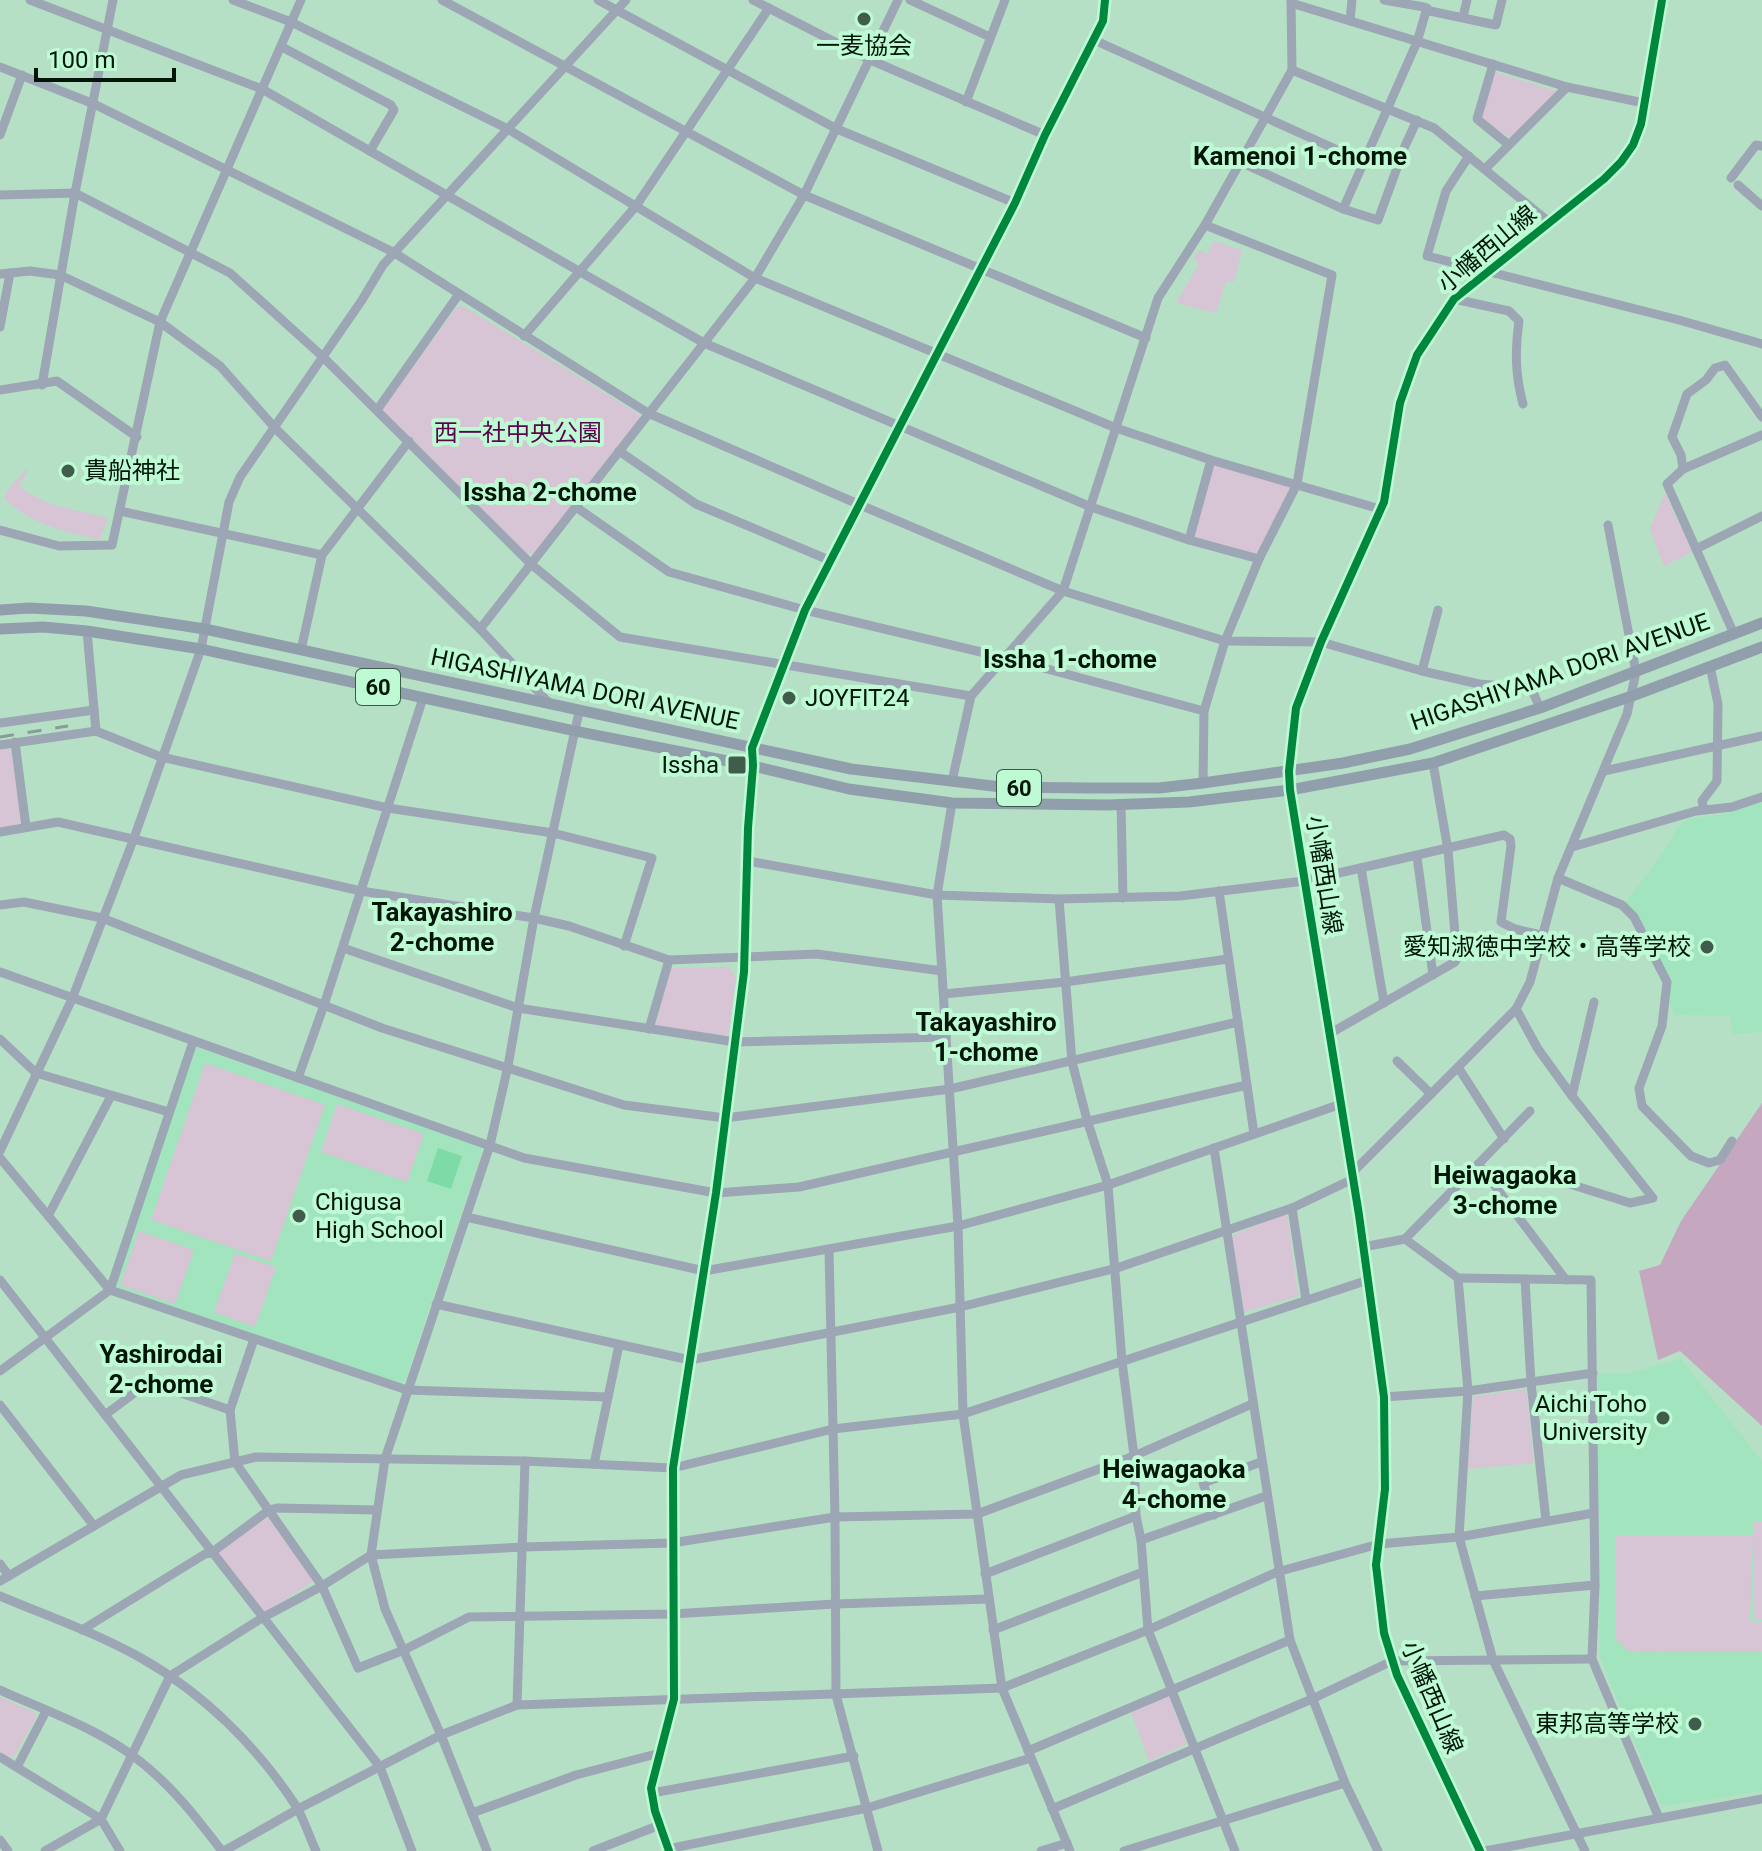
<svg xmlns="http://www.w3.org/2000/svg" width="1762" height="1851" viewBox="0 0 1762 1851" font-family="Roboto,'Noto Sans JP',sans-serif">
<rect width="100%" height="100%" fill="#b6e0c6"/>
<!-- built -->
<g fill="#a2e4bd">
<polygon points="1762,802 1762,1032 1733,1034 1731,1016 1675,1015 1670,1004 1668,977 1624,904 1664,852 1678,826 1690,818 1724,814"/>
<polygon points="198,1048 483,1148 405,1381 401,1383 118,1290 115,1285 195,1051"/>
<polygon points="1681,1359 1762,1461 1762,1791 1665,1806 1660,1804 1600,1657 1597,1373 1625,1374"/>
</g>
<!-- green -->
<g fill="#d7c4d4">
<polygon points="1489,70 1559,92 1511,139 1479,116"/>
<polygon points="1214,241 1242,250 1234,282 1226,281 1216,313 1176,303 1199,264 1193,259 1199,250 1207,254"/>
<polygon points="463,306 639,414 640,418 534,553 527,554 381,410 457,307"/>
<polygon points="1217,465 1290,487 1258,556 1196,539 1193,534 1212,467"/>
<path d="M25 470 28 471 19 486C45 508 76 509 108 518L99 540C59 529 38 527 5 500L6 492Z"/>
<polygon points="1665,493 1692,552 1664,566 1650,529"/>
<polygon points="8,748 12,750 22,823 0,828 0,750"/>
<polygon points="728,967 736,977 729,1032 724,1037 655,1027 670,968"/>
<polygon points="205,1063 325,1105 271,1261 151,1220"/>
<polygon points="337,1104 424,1134 407,1182 321,1152"/>
<polygon points="1287,1212 1298,1296 1244,1312 1232,1236"/>
<polygon points="139,1231 194,1250 175,1304 120,1285"/>
<polygon points="235,1253 276,1267 255,1327 214,1312"/>
<polygon points="1526,1389 1534,1463 1468,1469 1473,1396"/>
<polygon points="264,1517 269,1518 314,1581 264,1613 217,1552"/>
<rect x="1754" y="1522" width="8" height="98"/>
<polygon points="1616,1536 1753,1536 1750,1622 1762,1622 1762,1652 1629,1651 1616,1640"/>
<polygon points="1169,1695 1187,1744 1149,1761 1131,1712"/>
<polygon points="0,1697 32,1711 37,1716 15,1755 8,1758 0,1753"/>
</g>
<!-- forest -->
<polygon fill="#c6a7c0" points="1762,1103 1762,1426 1680,1351 1658,1360 1639,1271 1660,1265 1681,1221"/>
<!-- water -->
<polygon fill="#7cdba6" points="438,1148 462,1156 451,1189 427,1181"/>
<g fill="none" stroke-linecap="round" stroke-linejoin="round">
<!-- minor -->
<g stroke="#9da6b4" stroke-width="9">
<polyline points="30,0 262,89 704,343 1091,507 1189,540 1259,559"/>
<polyline points="233,0 291,22 506,128 755,278 1116,428 1211,460 1380,509"/>
<polyline points="442,0 804,195 1146,338"/>
<polyline points="598,0 837,129 1015,203"/>
<polyline points="753,0 868,59 1045,135"/>
<polyline points="910,0 990,37"/>
<polyline points="1384,0 1424,7 1430,11 1496,25 1502,0"/>
<polyline points="1291,3 1567,87 1644,103"/>
<polyline points="1463,17 1467,0"/>
<polyline points="1350,21 1352,0"/>
<polyline points="1094,40 1364,162"/>
<polyline points="282,47 391,105 394,110 370,151"/>
<polyline points="1493,64 1477,119 1509,145"/>
<polyline points="0,67 94,104 393,252 648,413 858,504 1063,591 1225,641 1321,642 1422,671"/>
<polyline points="1292,70 1434,128 1549,222"/>
<polyline points="966,102 1005,0"/>
<polyline points="0,135 22,75"/>
<polyline points="1469,156 1446,191 1427,256 1679,320 1762,344"/>
<polyline points="1240,162 1343,209 1417,42 1427,8"/>
<polyline points="1485,169 1567,87"/>
<polyline points="1731,178 1756,145 1762,146"/>
<polyline points="1738,185 1762,206"/>
<polyline points="0,195 75,193 230,273 322,356 532,565 620,637 971,696 1063,591 1158,298 1205,225 1292,70 1291,0"/>
<polyline points="1343,209 1378,220 1405,146 1417,120"/>
<polyline points="0,274 30,271 60,275 160,322 220,366 275,428 480,629 549,703"/>
<path d="M1454 299 1509 311 1519 321C1515 351 1515 374 1523 404"/>
<polyline points="0,327 10,273"/>
<polyline points="524,336 636,206 769,8"/>
<polyline points="42,385 75,193 113,0"/>
<polyline points="0,390 57,381 137,437"/>
<polyline points="377,410 459,294"/>
<polyline points="619,451 696,504 829,560"/>
<polyline points="1683,469 1681,455 1672,437 1687,394 1706,380 1715,368 1725,365 1762,417"/>
<polyline points="576,507 669,572 805,610 1006,658 1204,711"/>
<polyline points="120,511 322,555"/>
<polyline points="0,530 59,546 112,545 160,322 301,0"/>
<polyline points="1189,540 1211,460"/>
<polyline points="1696,549 1762,516"/>
<polyline points="1438,610 1422,671 1479,684 1528,688 1532,690 1540,708"/>
<polyline points="480,629 755,278 804,195 898,0"/>
<polyline points="87,631 96,731"/>
<polyline points="1734,634 1667,484 1683,469 1762,435"/>
<polyline points="301,650 322,555 409,441"/>
<polyline points="579,712 534,918 508,1066 490,1145 466,1217 704,1271 958,1226 1108,1185 1341,1104"/>
<polyline points="0,723 94,710"/>
<polyline points="15,742 26,827"/>
<polyline points="0,745 96,731 161,757 388,808 553,833 652,858 624,946"/>
<polyline points="1604,771 1762,736"/>
<polyline points="952,781 971,696"/>
<polyline points="1203,783 1204,711 1225,641 1259,559 1297,484 1332,275 1205,225"/>
<polyline points="952,803 937,895 958,1226 963,1414 1002,1688 1070,1851"/>
<polyline points="1121,804 1123,898"/>
<polyline points="1704,810 1702,801 1717,781 1718,704 1710,666"/>
<polyline points="0,832 58,822 361,891 534,918 569,926 669,960 817,954 942,971"/>
<polyline points="1572,847 1696,811 1732,807 1762,797"/>
<polyline points="1417,857 1433,975"/>
<polyline points="748,861 937,895 1059,899 1180,896 1304,881 1504,835 1510,839 1511,846 1501,922 1515,929 1541,935"/>
<polyline points="1361,868 1384,1003"/>
<polyline points="1558,878 1622,905 1634,917 1667,982 1662,1026 1639,1088 1642,1106 1691,1156 1709,1163 1720,1160 1732,1141"/>
<polyline points="1219,891 1254,1134"/>
<polyline points="1059,899 1072,1062 1087,1120 1108,1185 1122,1361 1134,1456 1136,1516 1141,1540 1148,1630 1235,1851"/>
<polyline points="0,905 24,902 102,918 382,1028 624,1105 725,1118 950,1089 1238,1022"/>
<polyline points="343,948 518,1008 735,1042 946,1037"/>
<polyline points="0,972 524,1158 716,1193 799,1187 1247,1085"/>
<polyline points="944,994 1065,982 1228,959"/>
<polyline points="1516,1009 1538,1049 1572,1096 1594,1002"/>
<polyline points="649,1029 669,960"/>
<polyline points="1329,1034 1455,962 1457,958 1448,850 1433,763"/>
<polyline points="0,1039 36,1073 169,1112"/>
<polyline points="193,1042 110,1290 407,1390 608,1397"/>
<polyline points="1397,1061 1431,1094"/>
<polyline points="1458,1067 1504,1139"/>
<polyline points="298,1078 324,1005 423,698"/>
<polyline points="1214,1148 1290,1640 1345,1783 1378,1851"/>
<polyline points="0,1151 72,999 134,838 201,649 229,502 240,477 362,300 383,265 626,0"/>
<polyline points="0,1158 110,1290 0,1371"/>
<polyline points="1479,1165 1566,1280"/>
<polyline points="1352,1173 1516,1009 1530,982 1558,878 1627,714 1636,672 1608,525"/>
<polyline points="1541,1175 1630,1203 1653,1198 1572,1096"/>
<polyline points="1292,1208 1306,1300"/>
<polyline points="48,1216 111,1096"/>
<polyline points="466,1217 385,1459 371,1555 385,1609 441,1735 487,1851"/>
<polyline points="1405,1239 1530,1111"/>
<polyline points="1363,1247 1405,1239 1458,1278 1468,1391 1459,1537 1493,1660 1585,1851"/>
<polyline points="829,1250 835,1517 836,1695 878,1851"/>
<polyline points="1458,1278 1591,1280 1595,1585 1592,1659 1659,1818"/>
<polyline points="1525,1279 1531,1383 1546,1521"/>
<polyline points="0,1280 380,1767 412,1851"/>
<polyline points="436,1304 690,1360 960,1307 1117,1268 1292,1208 1353,1179"/>
<polyline points="254,1339 230,1410 235,1462 322,1586 358,1668 404,1650 469,1617 673,1614 835,1604 989,1599"/>
<polyline points="1384,1397 1468,1391 1593,1373"/>
<polyline points="0,1405 94,1526"/>
<polyline points="105,1415 149,1382 230,1410"/>
<polyline points="594,1464 619,1345"/>
<polyline points="1214,1515 1203,1483 1261,1462"/>
<polyline points="1141,1540 1266,1496"/>
<polyline points="0,1564 9,1576"/>
<polyline points="985,1574 1136,1516"/>
<polyline points="0,1581 181,1475 256,1457 525,1461 673,1468 833,1429 963,1414 1368,1280"/>
<path d="M0 1596C47 1616 97 1633 141 1658 203 1693 257 1746 296 1806 304 1819 309 1836 316 1851"/>
<polyline points="1475,1596 1595,1585"/>
<polyline points="82,1630 205,1554 211,1553 269,1510 277,1508 377,1510"/>
<polyline points="993,1630 1143,1572"/>
<path d="M0 1690C44 1710 94 1727 133 1756 169 1782 196 1817 222 1851"/>
<polyline points="517,1705 525,1461"/>
<polyline points="1028,1751 1290,1640"/>
<polyline points="0,1757 101,1819 120,1851"/>
<polyline points="17,1767 46,1711"/>
<polyline points="652,1793 854,1756"/>
<polyline points="1052,1809 1312,1699 1392,1661 1592,1659"/>
<polyline points="472,1813 576,1775 660,1753"/>
<polyline points="0,1840 8,1851"/>
<polyline points="668,1849 867,1808 1031,1758"/>
<polyline points="45,1851 101,1819 170,1676 262,1618 322,1586 371,1555 523,1547 672,1543 835,1517 977,1514 1134,1456 1252,1404"/>
<polyline points="224,1851 298,1809 441,1735 517,1705 1002,1688 1148,1630 1277,1572 1379,1544 1459,1537 1594,1513"/>
<polyline points="593,1851 660,1825"/>
<polyline points="669,1851 655,1811 651,1788 674,1699 673,1468 716,1193 744,972 748,828 753,766 752,748 805,610 1015,203 1045,135 1103,21 1105,0"/>
<polyline points="1041,1851 1067,1843"/>
<polyline points="1124,1851 1345,1783"/>
<polyline points="1480,1851 1397,1675 1384,1633 1376,1565 1385,1489 1384,1397 1359,1215 1290,790 1289,771 1296,708 1321,642 1384,502 1400,403 1417,355 1454,299 1604,179 1621,162 1633,145 1641,124 1662,0"/>
<polyline points="1485,1851 1762,1799"/>
</g>
<!-- major -->
<g stroke="#919fac" stroke-width="11">
<polyline points="0,610 29,608 86,611 205,629 851,769 1001,787 1090,788 1159,788 1203,783 1343,763 1410,749 1540,708 1762,623"/>
<polyline points="0,629 43,627 87,631 201,649 575,731 753,766 849,789 952,803 1107,805 1189,802 1290,790 1433,763 1632,696 1762,647"/>
</g>
<!-- rail -->
<polyline stroke="#889c98" stroke-width="3" stroke-dasharray="14 14" stroke-linecap="butt" points="0,737 68,726"/>
<!-- cycleway casing -->
<g stroke="#befbd5" stroke-width="13">
<g id="cycleway">
<polyline points="669,1851 655,1811 651,1788 674,1699 673,1468 716,1193 744,972 748,828 753,766 752,748 805,610 1015,203 1045,135 1103,21 1105,0"/>
<polyline points="1480,1851 1397,1675 1384,1633 1376,1565 1385,1489 1384,1397 1359,1215 1290,790 1289,771 1296,708 1321,642 1384,502 1400,403 1417,355 1454,299 1604,179 1621,162 1633,145 1641,124 1662,0"/>
</g>
</g>
<!-- cycleway -->
<use href="#cycleway" stroke="#00873e" stroke-width="8"/>
</g>
<!-- markers -->
<g fill="#405d4b" stroke="#befbd5" stroke-width="3">
<circle cx="864" cy="19" r="8"/>
<circle cx="68" cy="471" r="8"/>
<circle cx="789" cy="698" r="8"/>
<rect x="727" y="755" width="20" height="20" rx="4"/>
<circle cx="1707" cy="947" r="8"/>
<circle cx="299" cy="1216" r="8"/>
<circle cx="1663" cy="1418" r="8"/>
<circle cx="1695" cy="1724" r="8"/>
</g>
<g text-anchor="middle" stroke-width="8" stroke-linejoin="round" paint-order="stroke">
<!-- shield labels -->
<g fill="#befbd5" stroke="#3a5b46" stroke-width="2">
<rect x="356" y="669" width="44" height="36" rx="6"/>
<rect x="997" y="770" width="44" height="36" rx="6"/>
</g>
<g font-size="22" font-weight="bold" fill="#011609">
<text x="378" y="695">60</text>
<text x="1019" y="796">60</text>
</g>
<!-- poi labels -->
<g font-size="24" fill="#011609" stroke="#befbd5" text-anchor="end">
<text x="864" y="54" text-anchor="middle">一麦協会</text>
<text x="84" y="479" text-anchor="start">貴船神社</text>
<text x="805" y="706" text-anchor="start">JOYFIT24</text>
<text x="719" y="773">Issha</text>
<text x="1691" y="955">愛知淑徳中学校・高等学校</text>
<text x="315" y="1210" text-anchor="start">Chigusa<tspan x="315" dy="28">High School</tspan></text>
<text x="1647" y="1412">Aichi Toho<tspan x="1647" dy="28">University</tspan></text>
<text x="1679" y="1732">東邦高等学校</text>
</g>
<!-- street labels -->
<g font-size="24" fill="#011609" stroke="#befbd5">
<text transform="translate(1487 249) rotate(-40)" y="8">小幡西山線</text>
<text transform="translate(1560 672) rotate(-19)" y="8">HIGASHIYAMA DORI AVENUE</text>
<text transform="translate(585 689) rotate(12)" y="8">HIGASHIYAMA DORI AVENUE</text>
<text transform="translate(1324 875) rotate(81)" y="8">小幡西山線</text>
<text transform="translate(1432 1697) rotate(67)" y="8">小幡西山線</text>
</g>
<!-- park labels -->
<g font-size="24" fill="#5b044c" stroke="#befbd5">
<text x="518" y="441">西一社中央公園</text>
</g>
<!-- neighbourhood labels -->
<g font-size="26" font-weight="bold" fill="#011609" stroke="#befbd5">
<text x="1300" y="165">Kamenoi 1-chome</text>
<text x="550" y="501">Issha 2-chome</text>
<text x="1070" y="668">Issha 1-chome</text>
<text x="442" y="921">Takayashiro<tspan x="442" dy="30">2-chome</tspan></text>
<text x="986" y="1031">Takayashiro<tspan x="986" dy="30">1-chome</tspan></text>
<text x="1505" y="1184">Heiwagaoka<tspan x="1505" dy="30">3-chome</tspan></text>
<text x="161" y="1363">Yashirodai<tspan x="161" dy="30">2-chome</tspan></text>
<text x="1174" y="1478">Heiwagaoka<tspan x="1174" dy="30">4-chome</tspan></text>
</g>
</g>
<!-- scale -->
<path d="M36 68v12h138v-12" fill="none" stroke="#011609" stroke-width="4"/>
<text x="48" y="68" font-size="24" fill="#011609" stroke="#befbd5" stroke-width="6" paint-order="stroke">100 m</text>
</svg>
